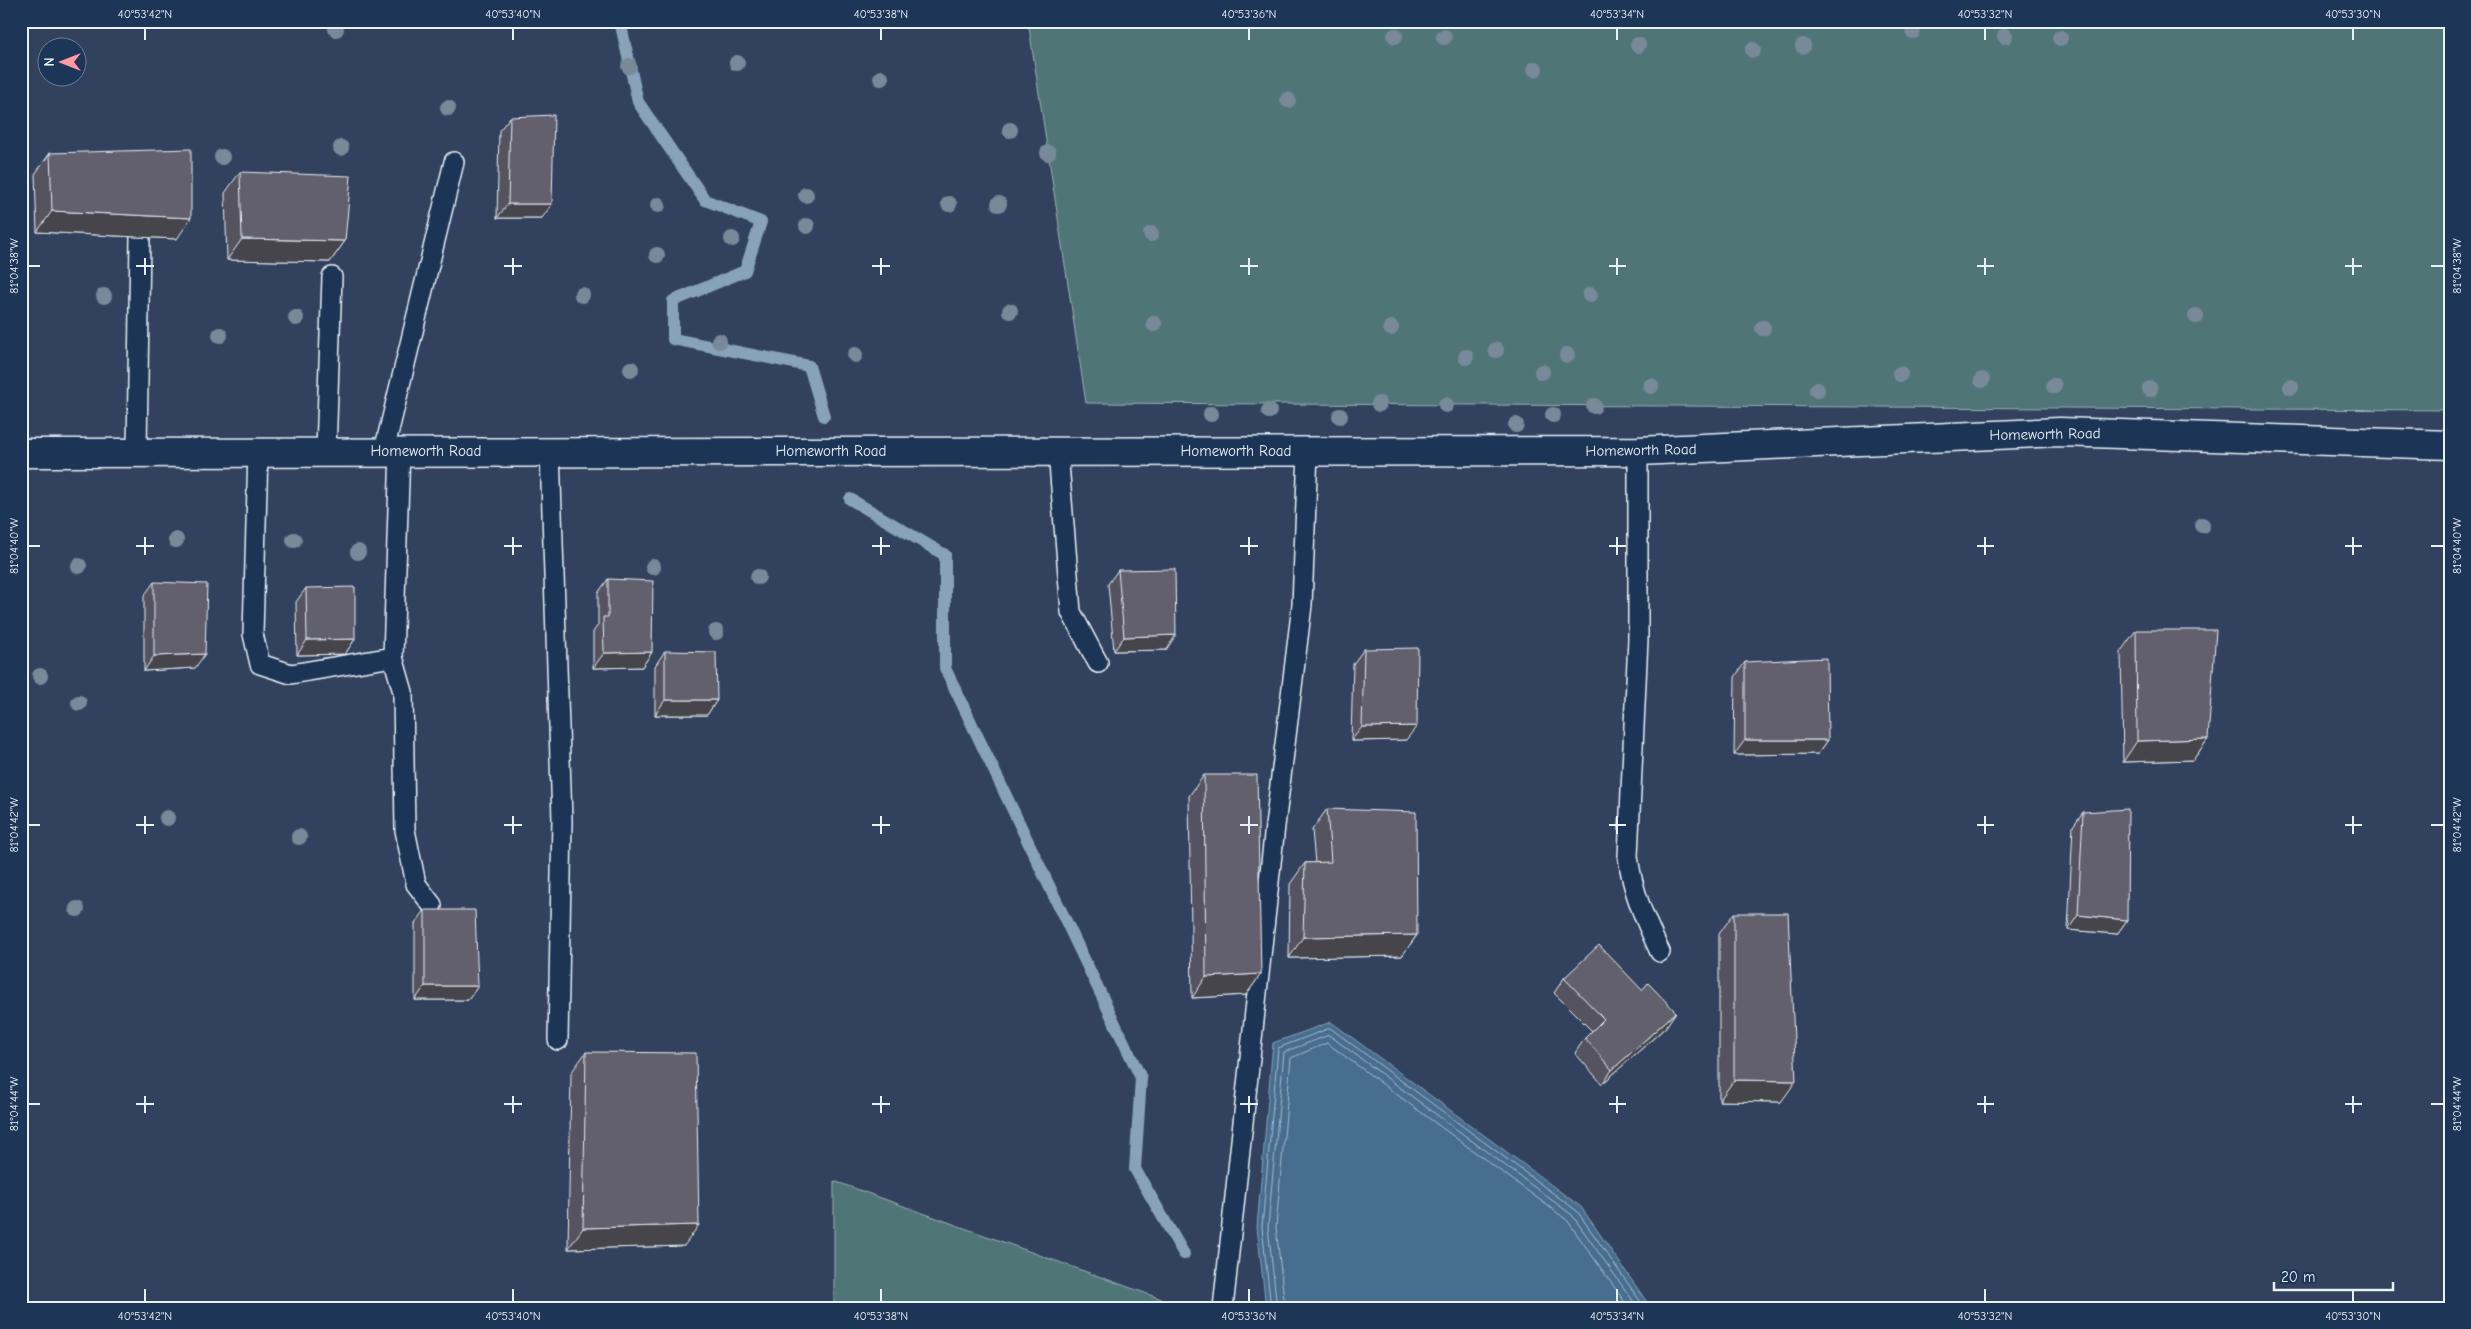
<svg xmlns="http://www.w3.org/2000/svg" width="2471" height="1329" viewBox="0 0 2471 1329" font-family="'Comic Neue',sans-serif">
<rect width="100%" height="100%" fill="#32425e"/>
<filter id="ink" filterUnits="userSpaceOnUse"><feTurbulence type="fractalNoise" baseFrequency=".02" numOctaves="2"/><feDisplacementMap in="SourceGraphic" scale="10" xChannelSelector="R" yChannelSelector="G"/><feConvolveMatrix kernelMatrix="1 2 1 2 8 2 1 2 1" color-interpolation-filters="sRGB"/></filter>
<g filter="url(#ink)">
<!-- green -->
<g fill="#4f7476" stroke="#9cb2b7">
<polygon points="1028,21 2450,21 2450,410 1086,403"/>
<polygon points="834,1181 1167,1301 1167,1308 834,1308"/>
</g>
<!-- water -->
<polygon fill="#476d8f" stroke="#87a2b9" points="1331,1022 1581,1207 1651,1308 1266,1308 1257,1227 1273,1043"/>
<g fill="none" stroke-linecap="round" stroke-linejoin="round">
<!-- shore -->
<g stroke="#a8bcce" stroke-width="1">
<polyline points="1271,1308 1262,1227 1278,1048 1330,1028 1577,1211 1645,1308"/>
<polyline points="1277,1308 1268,1227 1284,1052 1329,1035 1572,1215 1638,1308"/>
<polyline points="1285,1308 1276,1227 1291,1058 1327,1043 1567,1220 1629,1308"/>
</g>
<!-- stream -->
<g stroke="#87a2b9" stroke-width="12">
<polyline points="620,21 638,102 705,200 761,222 745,271 673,301 673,339 809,366 824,416"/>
<polyline points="850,499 945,555 945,668 1141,1078 1135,1169 1184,1254"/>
</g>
<!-- lane casing -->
<g stroke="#e8f1f8" stroke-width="22">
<g id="lane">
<polyline points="258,451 253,634 260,664 291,674 393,657 400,451"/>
<polyline points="326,451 332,277"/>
<polyline points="384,451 454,162"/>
<polyline points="550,451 562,820 558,1040"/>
<polyline points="1058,451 1071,612 1098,663"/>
<path d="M1638 451V639L1628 856C1632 891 1645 920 1660 952"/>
<polyline points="137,452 140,237"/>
<polyline points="393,657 403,692 405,830 416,884 432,905"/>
<polyline points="1223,1308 1275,826 1302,605 1308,451"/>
</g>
</g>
<!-- secondary casing -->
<g stroke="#e8f1f8" stroke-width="31">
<polyline id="secondary" points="21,453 1638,451 2060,432 2450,445"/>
</g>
<!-- lane -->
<use href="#lane" stroke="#1d3557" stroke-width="19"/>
<!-- secondary -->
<use href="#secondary" stroke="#1d3557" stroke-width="28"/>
</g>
<!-- trees -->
<g fill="#788a99">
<circle cx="336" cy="29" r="8"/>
<circle cx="1913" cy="31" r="8"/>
<circle cx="1395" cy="36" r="8"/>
<circle cx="2005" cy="36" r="8"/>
<circle cx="1444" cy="37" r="8"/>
<circle cx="2060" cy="38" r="8"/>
<circle cx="1638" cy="45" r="8"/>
<circle cx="1803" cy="46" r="8"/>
<circle cx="1753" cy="50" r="8"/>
<circle cx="737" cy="63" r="8"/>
<circle cx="629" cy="66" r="8"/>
<circle cx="1535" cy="69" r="8"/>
<circle cx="881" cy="78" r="8"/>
<circle cx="1288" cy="100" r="8"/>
<circle cx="448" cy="108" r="8"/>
<circle cx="1010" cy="130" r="8"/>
<circle cx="341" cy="148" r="8"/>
<circle cx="1048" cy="153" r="8"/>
<circle cx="222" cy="157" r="8"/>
<circle cx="806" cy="195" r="8"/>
<circle cx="949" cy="204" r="8"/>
<circle cx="999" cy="204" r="8"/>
<circle cx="658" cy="205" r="8"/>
<circle cx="807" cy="226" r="8"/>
<circle cx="1151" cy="234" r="8"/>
<circle cx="732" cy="239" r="8"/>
<circle cx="657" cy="255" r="8"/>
<circle cx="582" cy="295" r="8"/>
<circle cx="1590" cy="295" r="8"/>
<circle cx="104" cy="296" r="8"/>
<circle cx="1010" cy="311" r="8"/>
<circle cx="2196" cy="316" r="8"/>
<circle cx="296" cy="318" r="8"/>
<circle cx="1154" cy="324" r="8"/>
<circle cx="1391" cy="328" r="8"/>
<circle cx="1763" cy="328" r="8"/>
<circle cx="220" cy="335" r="8"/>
<circle cx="719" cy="341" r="8"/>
<circle cx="1496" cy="350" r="8"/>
<circle cx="855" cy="355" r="8"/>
<circle cx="1567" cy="355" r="8"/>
<circle cx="1466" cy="357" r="8"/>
<circle cx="631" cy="369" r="8"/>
<circle cx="1542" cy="372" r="8"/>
<circle cx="1900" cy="374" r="8"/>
<circle cx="1982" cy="380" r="8"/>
<circle cx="1651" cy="386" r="8"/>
<circle cx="2054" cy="386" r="8"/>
<circle cx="2291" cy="387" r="8"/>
<circle cx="2150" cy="389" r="8"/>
<circle cx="1817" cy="390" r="8"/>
<circle cx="1379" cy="404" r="8"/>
<circle cx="1446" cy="405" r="8"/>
<circle cx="1594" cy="406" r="8"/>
<circle cx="1269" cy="411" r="8"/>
<circle cx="1211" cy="414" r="8"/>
<circle cx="1553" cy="415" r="8"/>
<circle cx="1340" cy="416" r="8"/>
<circle cx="1516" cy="425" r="8"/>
<circle cx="2202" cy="525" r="8"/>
<circle cx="176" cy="540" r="8"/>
<circle cx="294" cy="540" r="8"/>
<circle cx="358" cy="552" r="8"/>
<circle cx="79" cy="566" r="8"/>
<circle cx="653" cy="567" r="8"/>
<circle cx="758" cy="577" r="8"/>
<circle cx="716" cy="632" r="8"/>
<circle cx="40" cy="676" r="8"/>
<circle cx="79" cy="703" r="8"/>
<circle cx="167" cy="818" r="8"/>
<circle cx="299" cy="837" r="8"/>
<circle cx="77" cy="909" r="8"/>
</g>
<!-- wall -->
<g fill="#55535e" stroke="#e8f1f8">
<polygon points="510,117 542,218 497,218 499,131"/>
<polygon points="50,153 177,239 37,232 35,174"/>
<polygon points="240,172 345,241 330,262 227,260 225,193"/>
<polygon points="1118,570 1166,650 1114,651 1108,584"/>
<polygon points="608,579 652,652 642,667 593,668 593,632 598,625 598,593"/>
<polygon points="154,582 195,668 144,671 144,596"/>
<polygon points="306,588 355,639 345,654 297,655 296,602"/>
<polygon points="2136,630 2208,739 2193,760 2123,762 2121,651"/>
<polygon points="1364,649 1406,740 1351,741 1353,664"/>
<polygon points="665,651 717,700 707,715 655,715 655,666"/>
<polygon points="1745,662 1828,740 1818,754 1734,755 1735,677"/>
<polygon points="1204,775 1261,974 1246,995 1192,998 1189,796"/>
<polygon points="1327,809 1417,935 1402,956 1289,958 1290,884 1305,863 1315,863 1312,830"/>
<polygon points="2083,812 2127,920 2117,934 2068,930 2073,826"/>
<polygon points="425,910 478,986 468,1000 415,1000 415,924"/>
<polygon points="1734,913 1781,1102 1719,1101 1719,934"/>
<polygon points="1564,978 1666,1027 1602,1084 1575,1053 1585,1038 1592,1031 1554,993"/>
<polygon points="586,1052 684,1246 568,1249 571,1073"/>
</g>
<!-- shaded-wall -->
<g fill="#45444c" stroke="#e8f1f8">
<polygon points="508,204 552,204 542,218 497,218"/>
<polygon points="52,211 191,218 177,239 37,232"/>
<polygon points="242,239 345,241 330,262 227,260"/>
<polygon points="1176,635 1166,650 1114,651 1124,637"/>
<polygon points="355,639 345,654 297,655 307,640"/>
<polygon points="652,652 642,667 593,668 604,653"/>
<polygon points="205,654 195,668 144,671 154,656"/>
<polygon points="665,700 717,700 707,715 655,715"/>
<polygon points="1417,726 1406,740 1351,741 1362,727"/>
<polygon points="2208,739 2193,760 2123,762 2137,741"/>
<polygon points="1745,740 1828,740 1818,754 1734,755"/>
<polygon points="2078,915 2127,920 2117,934 2068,930"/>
<polygon points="1417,935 1402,956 1289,958 1303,937"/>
<polygon points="1261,974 1246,995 1192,998 1206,977"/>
<polygon points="425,986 478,986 468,1000 415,1000"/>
<polygon points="1676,1012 1666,1027 1602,1084 1612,1070"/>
<polygon points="1734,1080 1796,1081 1781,1102 1719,1101"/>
<polygon points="699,1225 684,1246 568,1249 583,1228"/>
</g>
<!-- building -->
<g fill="#63616d" stroke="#e8f1f8">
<polygon points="554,115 552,204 508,204 510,117"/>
<polygon points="191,149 191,218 52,211 50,153"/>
<polygon points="240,172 351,176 345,241 242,239"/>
<polygon points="1175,569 1176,635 1124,637 1118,570"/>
<polygon points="608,579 653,581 652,652 604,653 603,617 608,617"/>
<polygon points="154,582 207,584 205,654 154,656"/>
<polygon points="355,587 355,639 307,640 306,588"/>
<polygon points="2136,630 2216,630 2208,739 2137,741"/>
<polygon points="1418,648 1417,726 1362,727 1364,649"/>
<polygon points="665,651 716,652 717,700 665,700"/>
<polygon points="1827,658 1828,740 1745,740 1745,662"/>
<polygon points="1204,775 1257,775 1261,974 1206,977"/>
<polygon points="1327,809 1416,812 1417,935 1303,937 1305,863 1331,862"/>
<polygon points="2128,809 2127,920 2078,915 2083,812"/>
<polygon points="425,910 475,910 478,986 425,986"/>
<polygon points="1734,913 1788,913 1796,1081 1734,1080"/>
<polygon points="1599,945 1642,990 1648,983 1676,1012 1612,1070 1585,1038 1604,1019 1564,978"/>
<polygon points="586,1052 696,1053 699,1225 583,1228"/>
</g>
</g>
<!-- ticks -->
<path fill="none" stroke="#e8f1f8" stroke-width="2" d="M145 28V40M513 28V40M881 28V40M1249 28V40M1617 28V40M1985 28V40M2353 28V40M145 258V275M513 258V275M881 258V275M1249 258V275M1617 258V275M1985 258V275M2353 258V275M28 266H40M136 266H154M504 266H522M872 266H890M1240 266H1258M1609 266H1626M1977 266H1994M2345 266H2362M2431 266H2444M145 537V555M513 537V555M881 537V555M1249 537V555M1617 537V555M1985 537V555M2353 537V555M28 546H40M136 546H154M504 546H522M872 546H890M1240 546H1258M1609 546H1626M1977 546H1994M2345 546H2362M2431 546H2444M145 816V834M513 816V834M881 816V834M1249 816V834M1617 816V834M1985 816V834M2353 816V834M28 825H40M136 825H154M504 825H522M872 825H890M1240 825H1258M1609 825H1626M1977 825H1994M2345 825H2362M2431 825H2444M145 1096V1113M513 1096V1113M881 1096V1113M1249 1096V1113M1617 1096V1113M1985 1096V1113M2353 1096V1113M28 1104H40M136 1104H154M504 1104H522M872 1104H890M1240 1104H1258M1609 1104H1626M1977 1104H1994M2345 1104H2362M2431 1104H2444M145 1289V1302M513 1289V1302M881 1289V1302M1249 1289V1302M1617 1289V1302M1985 1289V1302M2353 1289V1302"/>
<g text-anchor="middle" stroke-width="4" stroke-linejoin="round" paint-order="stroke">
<!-- street labels -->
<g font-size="15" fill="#e8f1f8" stroke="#1d3557">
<text transform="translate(2045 434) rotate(-1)" y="5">Homeworth Road</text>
<text transform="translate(1641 450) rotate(-1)" y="5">Homeworth Road</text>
<text x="426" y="456">Homeworth Road</text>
<text x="831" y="456">Homeworth Road</text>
<text x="1236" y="456">Homeworth Road</text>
</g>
</g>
<!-- margin -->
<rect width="2471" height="1329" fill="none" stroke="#1d3557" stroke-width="55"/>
<!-- north arrow -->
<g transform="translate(62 62) rotate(270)"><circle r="24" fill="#1d3557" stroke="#6e8097"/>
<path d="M0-4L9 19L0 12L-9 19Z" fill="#ff9aa2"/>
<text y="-8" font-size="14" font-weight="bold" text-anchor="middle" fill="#e8f1f8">N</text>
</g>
<!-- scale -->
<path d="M2274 1282v8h119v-8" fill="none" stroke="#e8f1f8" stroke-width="2.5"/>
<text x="2281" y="1282" font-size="15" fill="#e8f1f8" stroke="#1d3557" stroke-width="4" paint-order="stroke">20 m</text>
<rect x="28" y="28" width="2416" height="1274" fill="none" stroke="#e8f1f8" stroke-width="2"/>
<g font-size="12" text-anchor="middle" fill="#e8f1f8">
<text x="145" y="18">40°53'42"N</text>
<text x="513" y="18">40°53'40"N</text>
<text x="881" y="18">40°53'38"N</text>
<text x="1249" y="18">40°53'36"N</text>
<text x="1617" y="18">40°53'34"N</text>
<text x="1985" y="18">40°53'32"N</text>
<text x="2353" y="18">40°53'30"N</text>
<text transform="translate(2457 266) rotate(-90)" y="4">81°04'38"W</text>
<text transform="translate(14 266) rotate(-90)" y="4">81°04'38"W</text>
<text transform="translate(2457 546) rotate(-90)" y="4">81°04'40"W</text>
<text transform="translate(14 546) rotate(-90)" y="4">81°04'40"W</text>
<text transform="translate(2457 825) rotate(-90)" y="4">81°04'42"W</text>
<text transform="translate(14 825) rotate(-90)" y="4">81°04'42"W</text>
<text transform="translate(2457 1104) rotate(-90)" y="4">81°04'44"W</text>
<text transform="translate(14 1104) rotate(-90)" y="4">81°04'44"W</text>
<text x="145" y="1320">40°53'42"N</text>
<text x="513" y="1320">40°53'40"N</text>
<text x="881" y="1320">40°53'38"N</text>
<text x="1249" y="1320">40°53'36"N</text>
<text x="1617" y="1320">40°53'34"N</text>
<text x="1985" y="1320">40°53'32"N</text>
<text x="2353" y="1320">40°53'30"N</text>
</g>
</svg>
